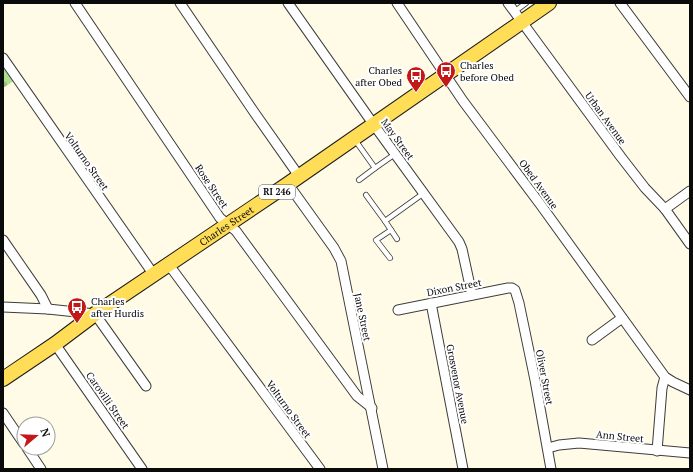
<svg xmlns="http://www.w3.org/2000/svg" width="693" height="472" viewBox="0 0 693 472" font-family="'PT Serif',serif">
<defs>
<pattern id="forest-firs" width="22" height="20" patternUnits="userSpaceOnUse"><rect width="22" height="20" fill="#adde8b"/><path d="M5 1l3.5 6h-7zM16 11l3.5 6h-7z" fill="#94bd77"/></pattern>
</defs>
<rect width="100%" height="100%" fill="#fffbe6"/>
<!-- forest -->
<polygon fill="url(#forest-firs)" points="3,62 15,80 3,88"/>
<g fill="none" stroke-linecap="round" stroke-linejoin="round">
<!-- service casing -->
<g stroke="#3d3d3d" stroke-width="6">
<g id="service">
<polyline points="514,12 526,3"/>
<polyline points="355,140 375,168 395,154"/>
<polyline points="359,180 375,168"/>
<polyline points="366,195 385,221 424,193"/>
<polyline points="385,221 397,239"/>
<polyline points="390,258 376,240 391,230"/>
</g>
</g>
<!-- minor casing -->
<g stroke="#3d3d3d" stroke-width="11">
<g id="minor">
<polyline points="75,3 220,218 236,231 357,396 372,408"/>
<polyline points="180,3 254,112 299,176"/>
<polyline points="288,3 374,125 459,242 462,249 472,295"/>
<polyline points="397,3 463,101 540,204 665,377 673,382 690,390"/>
<polyline points="508,3 621,157 645,188 665,209 690,244"/>
<polyline points="620,3 690,97"/>
<polyline points="3,58 154,275"/>
<polyline points="288,184 334,248 341,261 383,469"/>
<polyline points="665,209 690,191"/>
<polyline points="3,240 41,295 48,309"/>
<polyline points="169,265 320,469"/>
<polyline points="431,303 463,469"/>
<polyline points="3,307 48,309 95,314 146,386"/>
<polyline points="398,310 508,288 512,288 515,290 519,303 535,380 551,469"/>
<polyline points="592,340 622,318"/>
<polyline points="55,344 142,469"/>
<polyline points="3,413 24,444"/>
<polyline points="27,448 41,469"/>
<polyline points="548,448 559,445 579,443 690,453"/>
<polyline points="657,451 662,388 665,377"/>
</g>
</g>
<!-- primary casing -->
<g stroke="#1b1b1b" stroke-width="16">
<g id="primary">
<path id="s1" d="M3 379 55 344 95 314 288 184 549 3"/>
</g>
</g>
<!-- service -->
<use href="#service" stroke="#fff" stroke-width="4.5"/>
<!-- minor -->
<use href="#minor" stroke="#fff" stroke-width="9"/>
<!-- primary -->
<use href="#primary" stroke="#ffdd56" stroke-width="14"/>
</g>
<!-- icons -->
<defs>
<g id="bus-pin" transform="scale(1)"><path d="M0 17L-7.5 6A9.5 9.5 0 1 1 7.5 6Z" fill="#c41718" stroke="#fff"/><path d="M-5-6H5V4H4V6H2V4H-2V6H-4V4H-5ZM-3.5-4V0h7V-4ZM-3.5 1.2v1.5H-2V1.2ZM2 1.2v1.5H3.5V1.2Z" fill="#fff"/></g>
</defs>
<g fill-rule="evenodd">
<use href="#bus-pin" x="446" y="71"/>
<use href="#bus-pin" x="416" y="76"/>
<use href="#bus-pin" x="77" y="307"/>
</g>
<g text-anchor="middle" stroke-width="4" stroke-linejoin="round" paint-order="stroke">
<!-- shield labels -->
<rect fill="#fff" stroke="#545454" stroke-width="1" x="259" y="185" width="36" height="14" rx="3"/>
<g font-size="9" font-weight="bold" fill="#0a0a0a">
<text x="277" y="195">RI 246</text>
</g>
<!-- poi labels -->
<g font-size="10" fill="#0a0a0a" stroke="#fff" text-anchor="start">
<text x="460" y="69">Charles<tspan x="460" dy="12">before Obed</tspan></text>
<text x="402" y="74" text-anchor="end">Charles<tspan x="402" dy="12">after Obed</tspan></text>
<text x="91" y="305">Charles<tspan x="91" dy="12">after Hurdis</tspan></text>
</g>
<!-- street labels -->
<g font-size="10" fill="#0a0a0a" stroke="#fff">
<text transform="translate(606 118) rotate(54)" y="4">Urban Avenue</text>
<text transform="translate(398 139) rotate(54)" y="4">May Street</text>
<text transform="translate(87 161) rotate(55)" y="4">Volturno Street</text>
<text transform="translate(539 184) rotate(54)" y="4">Obed Avenue</text>
<text transform="translate(212 186) rotate(56)" y="4">Rose Street</text>
<text dy="4" stroke="none"><textPath href="#s1" startOffset="271">Charles Street</textPath></text>
<text transform="translate(454 287) rotate(-11)" y="4">Dixon Street</text>
<text transform="translate(363 317) rotate(78)" y="4">Jane Street</text>
<text transform="translate(545 377) rotate(79)" y="4">Oliver Street</text>
<text transform="translate(458 384) rotate(79)" y="4">Grosvenor Avenue</text>
<text transform="translate(108 400) rotate(55)" y="4">Carovilli Street</text>
<text transform="translate(289 409) rotate(54)" y="4">Volturno Street</text>
<text transform="translate(620 436) rotate(6)" y="4">Ann Street</text>
</g>
</g>
<!-- border -->
<rect width="693" height="472" fill="none" stroke="#0a0a0a" stroke-width="8"/>
<!-- north arrow -->
<g transform="translate(36 436) rotate(71)"><circle r="19" fill="#ffffff" stroke="#9d9d9d"/>
<path d="M0-3L7 15L0 10L-7 15Z" fill="#c41718"/>
<text y="-6" font-size="11" font-weight="bold" text-anchor="middle" fill="#0a0a0a">N</text>
</g>
</svg>
